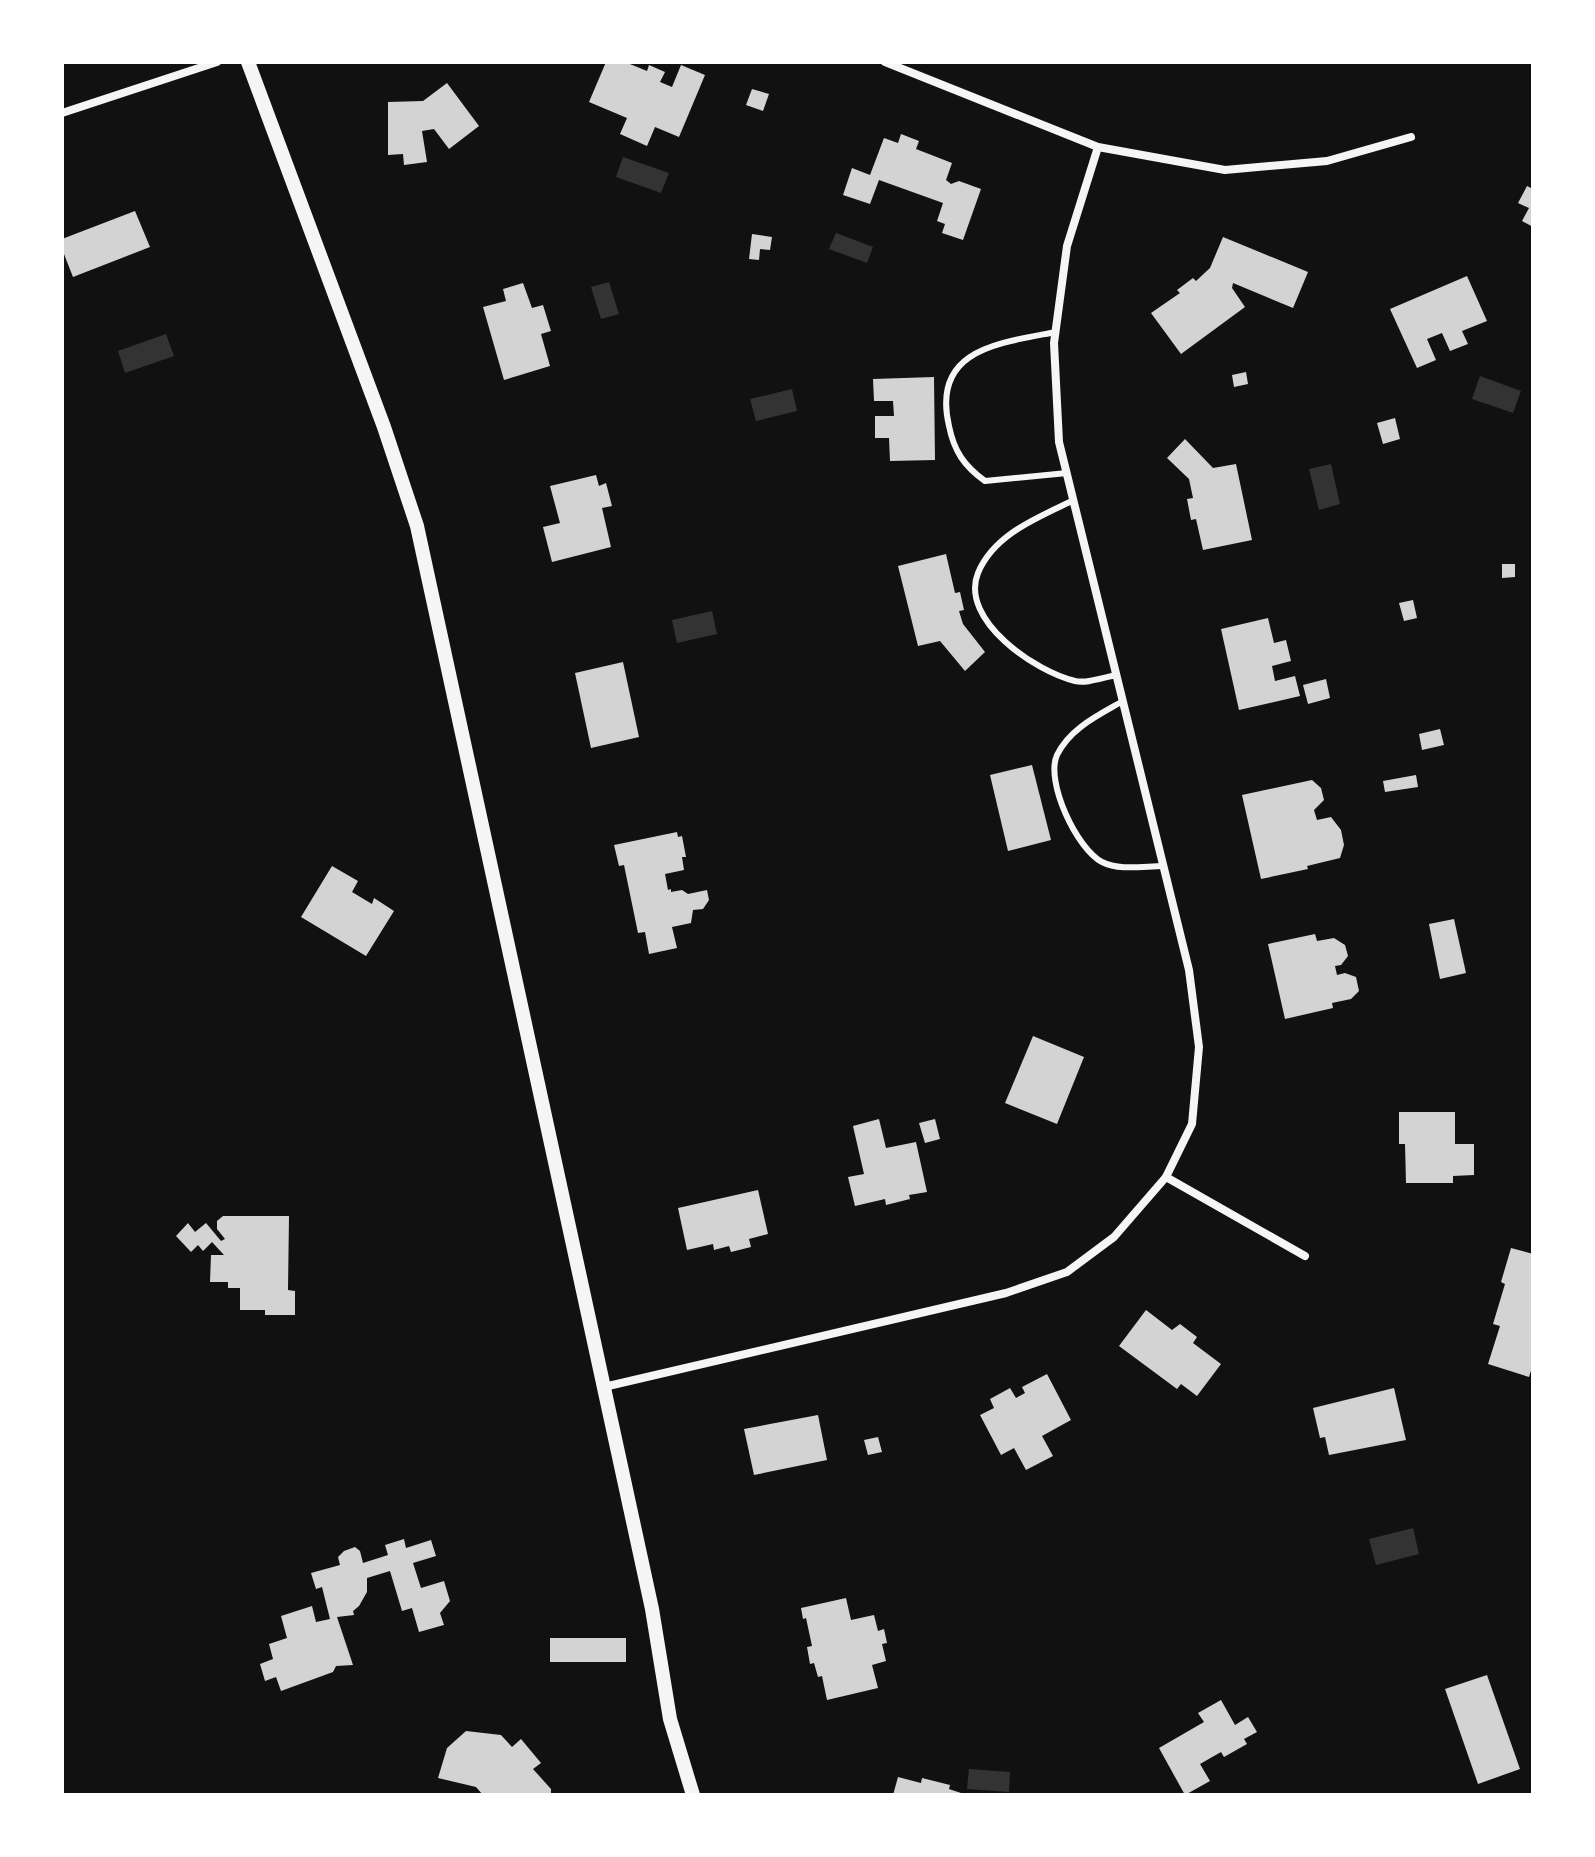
<svg xmlns="http://www.w3.org/2000/svg" width="1595" height="1857" viewBox="0 0 1595 1857" font-family="Jost,sans-serif">
<rect width="100%" height="100%" fill="#111"/>
<!-- water -->
<g fill="#333">
<polygon points="623,157 669,173 661,193 616,177"/>
<polygon points="836,233 873,247 867,263 829,249"/>
<polygon points="609,282 619,314 601,319 591,287"/>
<polygon points="166,334 174,356 125,373 118,351"/>
<polygon points="1480,376 1521,391 1513,413 1472,399"/>
<polygon points="792,389 797,411 756,421 750,399"/>
<polygon points="1331,464 1340,504 1319,510 1309,469"/>
<polygon points="712,611 717,634 677,643 672,620"/>
<polygon points="1413,1528 1419,1554 1376,1565 1369,1539"/>
<polygon points="969,1769 1010,1772 1009,1792 967,1789"/>
</g>
<!-- building -->
<g fill="#d3d3d3">
<polygon points="606,62 625,62 647,71 649,65 665,72 660,82 672,87 681,65 705,75 679,137 655,127 647,146 620,134 627,118 589,102"/>
<polygon points="447,83 479,126 449,149 434,129 422,131 427,162 404,165 403,154 388,155 388,102 423,101"/>
<polygon points="752,89 769,94 763,111 746,105"/>
<polygon points="901,134 919,141 916,149 952,163 946,180 951,184 959,181 981,189 963,240 942,233 945,224 937,221 943,203 879,180 870,204 843,195 852,168 870,175 884,138 898,143"/>
<polygon points="1527,186 1533,189 1533,227 1522,221 1529,208 1518,203"/>
<polygon points="135,211 150,247 73,277 62,249 62,239"/>
<polygon points="752,234 772,237 770,250 760,249 759,260 749,259"/>
<polygon points="1223,237 1308,272 1293,308 1233,283 1232,288 1245,307 1181,354 1151,313 1180,293 1177,290 1193,278 1196,281 1210,268"/>
<polygon points="1467,276 1487,321 1462,331 1468,344 1450,351 1442,333 1427,339 1436,360 1417,368 1390,309"/>
<polygon points="523,283 532,308 543,305 551,331 541,334 550,366 504,380 483,307 506,301 503,289"/>
<polygon points="1246,372 1248,384 1234,387 1232,375"/>
<polygon points="934,377 935,460 890,461 889,438 875,438 875,416 894,416 893,401 874,401 873,379"/>
<polygon points="1395,418 1400,439 1383,444 1377,423"/>
<polygon points="1185,439 1213,468 1236,464 1252,540 1203,550 1196,519 1191,520 1187,499 1193,498 1189,479 1167,458"/>
<polygon points="596,475 599,486 606,483 612,506 602,508 611,547 552,562 543,527 560,523 550,486"/>
<polygon points="946,554 955,593 960,592 964,610 959,611 963,624 985,652 965,671 940,641 918,646 898,566"/>
<polygon points="1502,564 1515,564 1515,577 1502,578"/>
<polygon points="1413,600 1417,618 1404,621 1399,603"/>
<polygon points="1268,618 1274,643 1286,640 1291,661 1272,666 1275,681 1295,676 1300,696 1239,710 1221,629"/>
<polygon points="623,662 639,737 591,748 575,673"/>
<polygon points="1326,679 1330,698 1308,704 1303,685"/>
<polygon points="1440,729 1444,745 1422,750 1419,734"/>
<polygon points="1032,765 1051,840 1008,851 990,775"/>
<polygon points="1416,775 1418,787 1385,792 1383,781"/>
<polygon points="1312,780 1321,788 1324,800 1314,810 1317,820 1331,817 1341,830 1344,845 1340,858 1307,866 1308,869 1261,879 1242,795"/>
<polygon points="677,832 678,837 682,836 686,857 682,857 684,870 665,874 668,890 671,889 671,892 682,890 688,894 707,890 709,900 703,909 693,910 691,923 672,927 677,948 649,954 645,932 638,933 624,865 619,866 614,845"/>
<polygon points="332,866 358,881 352,892 372,904 374,898 394,911 366,956 301,917"/>
<polygon points="1454,919 1466,973 1440,979 1429,924"/>
<polygon points="1315,934 1317,941 1334,938 1345,945 1348,956 1341,965 1335,966 1337,975 1345,973 1356,977 1359,991 1351,999 1332,1003 1333,1008 1285,1019 1268,944"/>
<polygon points="1033,1036 1084,1057 1057,1124 1005,1103"/>
<polygon points="1399,1112 1455,1112 1455,1144 1474,1144 1474,1175 1453,1176 1453,1183 1406,1183 1405,1144 1399,1144"/>
<polygon points="879,1119 886,1148 916,1142 927,1192 909,1195 910,1199 886,1205 885,1199 855,1206 848,1177 864,1174 853,1126"/>
<polygon points="935,1119 940,1139 925,1143 919,1123"/>
<polygon points="758,1190 768,1234 749,1239 751,1247 731,1252 729,1246 714,1250 713,1244 687,1250 678,1208"/>
<polygon points="223,1216 289,1216 288,1290 295,1291 295,1315 265,1315 265,1310 240,1310 240,1288 228,1288 228,1282 210,1282 211,1255 224,1255 212,1242 203,1251 198,1245 191,1252 176,1236 188,1223 195,1232 206,1223 221,1241 225,1239 217,1229 217,1221"/>
<polygon points="1511,1248 1533,1254 1533,1364 1529,1377 1488,1364 1500,1326 1493,1324 1505,1284 1501,1282"/>
<polygon points="1146,1310 1172,1330 1180,1324 1197,1337 1193,1343 1221,1364 1197,1396 1181,1384 1177,1389 1119,1346"/>
<polygon points="1047,1374 1071,1420 1042,1436 1053,1456 1026,1470 1014,1448 1001,1455 980,1415 994,1408 990,1399 1010,1388 1016,1398 1025,1393 1022,1387"/>
<polygon points="1394,1388 1406,1440 1329,1455 1325,1437 1320,1438 1313,1408"/>
<polygon points="818,1415 827,1460 754,1475 744,1429"/>
<polygon points="878,1437 882,1452 868,1455 864,1440"/>
<polygon points="404,1539 406,1548 431,1540 436,1556 413,1563 421,1588 444,1581 450,1601 440,1613 444,1625 419,1632 412,1608 402,1611 390,1571 367,1578 367,1592 359,1606 353,1611 354,1615 337,1617 353,1665 336,1666 333,1672 281,1691 276,1677 265,1681 260,1664 273,1659 269,1644 287,1638 281,1616 312,1606 316,1622 330,1619 322,1587 316,1589 311,1573 340,1565 338,1557 344,1551 355,1547 360,1551 363,1563 388,1555 385,1545"/>
<polygon points="846,1598 851,1620 874,1615 878,1631 884,1629 887,1643 882,1644 886,1661 872,1665 878,1688 827,1700 822,1676 818,1677 814,1663 810,1664 807,1647 812,1646 806,1618 803,1619 801,1608"/>
<rect x="550" y="1638" width="76" height="24"/>
<polygon points="1487,1675 1520,1769 1478,1784 1445,1689"/>
<polygon points="1221,1700 1235,1725 1248,1717 1257,1732 1244,1739 1247,1744 1224,1757 1221,1752 1200,1764 1210,1781 1185,1795 1159,1748 1204,1722 1198,1713"/>
<polygon points="466,1731 501,1735 512,1747 521,1739 541,1763 533,1769 551,1789 551,1795 483,1795 476,1787 438,1778 447,1748"/>
<polygon points="898,1777 921,1783 922,1778 950,1785 949,1789 967,1795 893,1795"/>
</g>
<g fill="none" stroke-linecap="round" stroke-linejoin="round">
<!-- service -->
<g stroke="#f5f5f5" stroke-width="6">
<path d="M1056 332C999 343 931 349 949 426 954 451 964 466 985 481L1067 473"/>
<path d="M1074 500C1039 517 994 534 978 573 959 620 1036 672 1075 681 1087 684 1104 677 1117 675"/>
<path d="M1123 701C1099 715 1070 728 1057 755 1045 782 1077 849 1102 862 1119 871 1145 866 1163 866"/>
</g>
<!-- minor -->
<g stroke="#f5f5f5" stroke-width="8">
<polyline points="885,62 1098,147 1225,170 1327,161 1411,137"/>
<polyline points="62,113 217,62"/>
<polyline points="1166,1177 1305,1256"/>
<polyline points="604,1387 1006,1293 1067,1272 1114,1237 1166,1177 1192,1124 1199,1047 1189,970 1059,442 1054,343 1067,246 1098,147"/>
</g>
<!-- tertiary -->
<polyline stroke="#f5f5f5" stroke-width="14" points="248,62 384,427 417,526 652,1609 670,1719 693,1795"/>
</g>
<!-- border -->
<rect width="1595" height="1857" fill="none" stroke="#ffffff" stroke-width="128"/>
</svg>
